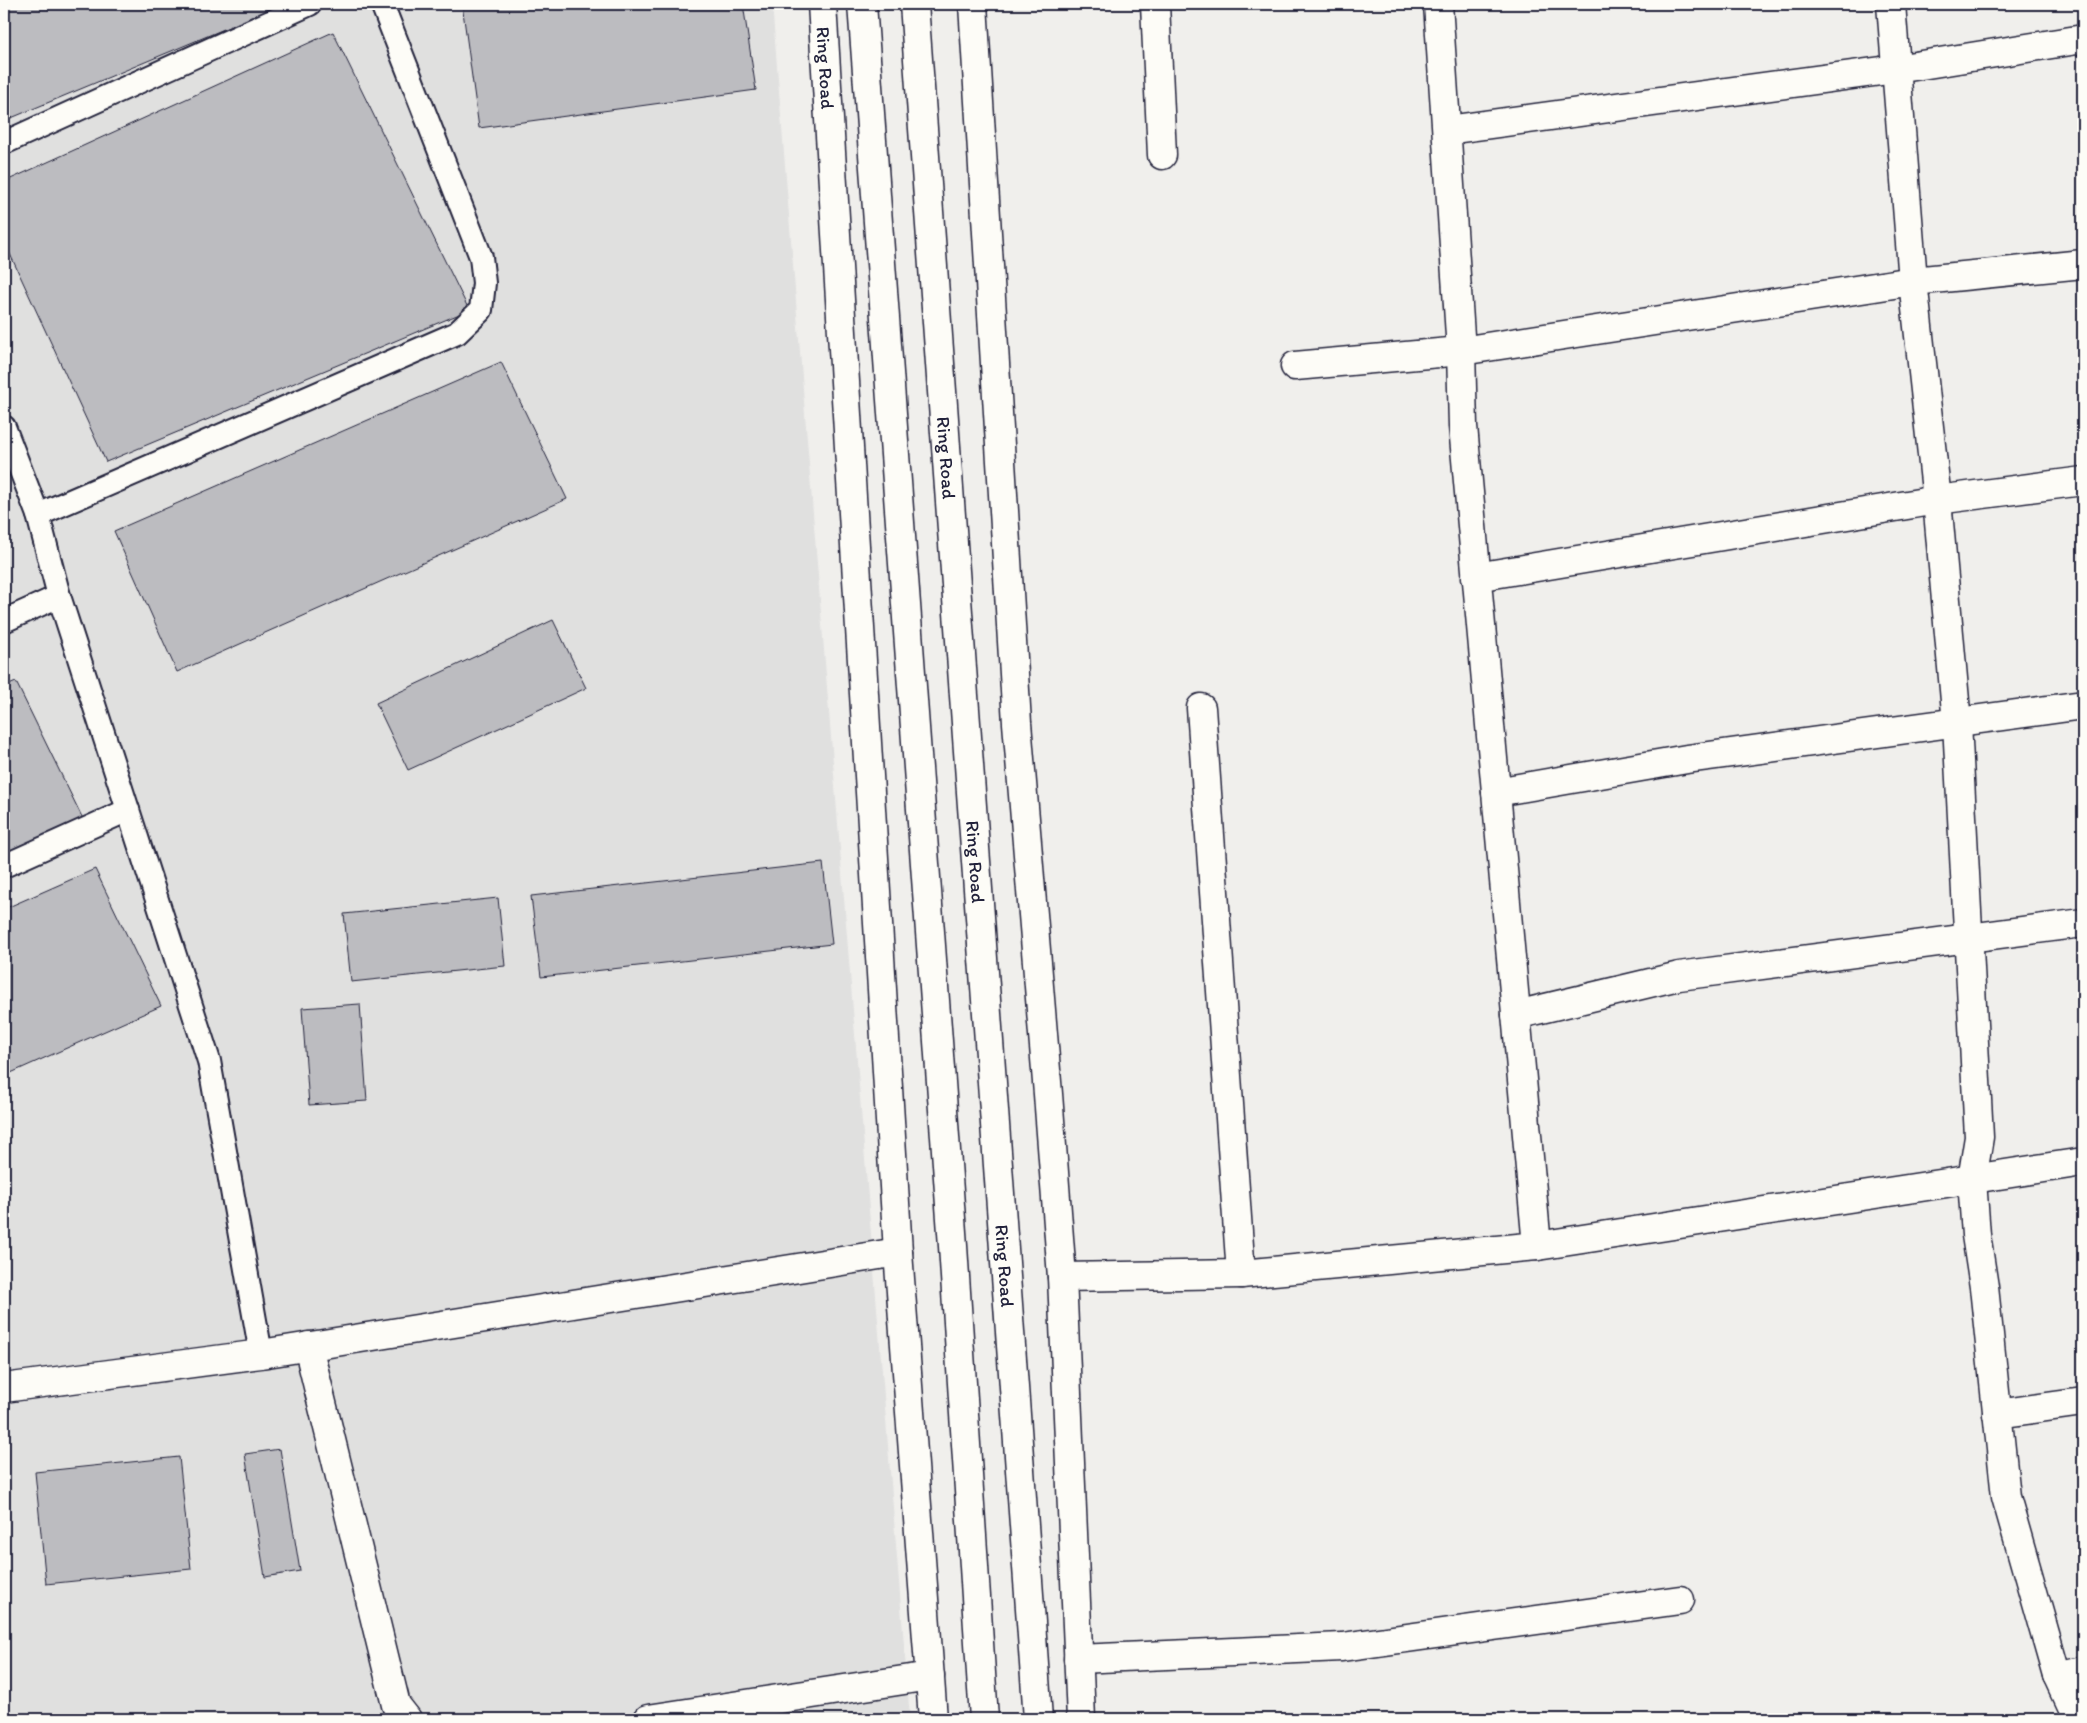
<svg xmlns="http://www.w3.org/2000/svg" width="2087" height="1723" viewBox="0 0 2087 1723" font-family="Itim,sans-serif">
<rect width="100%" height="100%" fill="#f0efec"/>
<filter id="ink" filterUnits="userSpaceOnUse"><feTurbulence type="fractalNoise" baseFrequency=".02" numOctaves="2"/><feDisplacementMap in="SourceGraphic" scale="10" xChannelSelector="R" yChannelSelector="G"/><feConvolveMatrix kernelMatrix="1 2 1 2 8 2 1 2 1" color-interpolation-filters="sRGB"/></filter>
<g filter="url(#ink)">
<!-- built -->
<polygon fill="#e0e0df" points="4,4 772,4 910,1719 4,1719"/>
<!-- building -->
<g fill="#bcbcc0" stroke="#22223b">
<polygon points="4,4 284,4 4,121"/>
<polygon points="462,4 743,4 756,90 479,128"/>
<polygon points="333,32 469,310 106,462 4,241 4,182"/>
<polygon points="501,362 567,499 177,672 114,531"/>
<polygon points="553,620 586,688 408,770 376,703"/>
<polygon points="16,682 83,819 4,854 4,687"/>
<polygon points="823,863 832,944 541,977 531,896"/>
<polygon points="95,869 161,1006 4,1076 4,909"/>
<polygon points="498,898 505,966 351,982 344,914"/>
<polygon points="360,1004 367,1101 309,1105 302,1008"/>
<polygon points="280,1449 300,1571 265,1577 245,1454"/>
<polygon points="179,1457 191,1569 46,1584 35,1472"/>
</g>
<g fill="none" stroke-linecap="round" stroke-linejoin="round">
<!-- service casing -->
<g stroke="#22223b" stroke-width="26">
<g id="service">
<polyline points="4,143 310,4"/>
<polyline points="4,427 38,515 59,596 209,1061 261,1354"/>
<polyline points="38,515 457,333 481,310 484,283 481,257 382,4"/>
<polyline points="4,621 59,596"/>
<polyline points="4,866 128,810"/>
</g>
</g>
<!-- minor casing -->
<g stroke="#22223b" stroke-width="31">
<g id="minor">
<polyline points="1155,4 1162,155"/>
<polyline points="1891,4 1913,281 1937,500 1957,723 1979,1137 1972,1180 1976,1235 1984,1287 2006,1497 2057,1676 2077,1719"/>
<polyline points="1447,130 1896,69 2083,39"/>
<polyline points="1295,366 1461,351 1913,281 2083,264"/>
<polyline points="1476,577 1937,500 2083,481"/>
<polyline points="1201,708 1241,1274"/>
<polyline points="1496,792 1687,759 2083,705"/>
<polyline points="1516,1015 1679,976 2083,923"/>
<polyline points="1537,1246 2083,1162"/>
<polyline points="1062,1277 1241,1274 1537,1246 1463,426 1461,351 1438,4"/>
<polyline points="308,1346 396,1705 407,1719"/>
<polyline points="4,1388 261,1354 898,1252"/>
<polyline points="1997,1414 2083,1402"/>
<polyline points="1078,1659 1342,1647 1680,1600"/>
<polyline points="2057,1676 2083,1670"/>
<polyline points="648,1719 930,1676"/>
</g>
</g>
<!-- tertiary casing -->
<g stroke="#22223b" stroke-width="31">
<g id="tertiary">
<path id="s1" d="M822 4 898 1252 933 1719"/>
<polyline points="973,4 1017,723 1048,1094 1062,1277 1081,1719"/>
</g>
</g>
<!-- trunk casing -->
<g stroke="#22223b" stroke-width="31">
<g id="trunk">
<polyline points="862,4 953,1246 984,1719"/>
<path id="s2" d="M914 4 1038 1719"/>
</g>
</g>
<!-- service -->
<use href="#service" stroke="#fdfcf7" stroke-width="22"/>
<!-- minor -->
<use href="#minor" stroke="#fdfcf7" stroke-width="28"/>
<!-- tertiary -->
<use href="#tertiary" stroke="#fdfcf7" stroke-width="28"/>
<!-- trunk -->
<use href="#trunk" stroke="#fdfcf7" stroke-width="28"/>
</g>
</g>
<g text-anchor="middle" stroke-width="5" stroke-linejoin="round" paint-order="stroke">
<!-- street labels -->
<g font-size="19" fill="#22223b" stroke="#fdfcf7">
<text dy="7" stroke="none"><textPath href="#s1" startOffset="64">Ring Road</textPath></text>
<text dy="7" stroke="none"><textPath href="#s2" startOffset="455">Ring Road</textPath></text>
<text dy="7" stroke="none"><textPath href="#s2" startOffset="860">Ring Road</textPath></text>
<text dy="7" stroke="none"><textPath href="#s2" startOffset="1265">Ring Road</textPath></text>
</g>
</g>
<!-- margin -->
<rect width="2087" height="1723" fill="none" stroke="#fdfcf7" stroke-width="20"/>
<rect x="10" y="10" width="2067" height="1703" fill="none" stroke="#22223b" stroke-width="2" filter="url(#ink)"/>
</svg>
